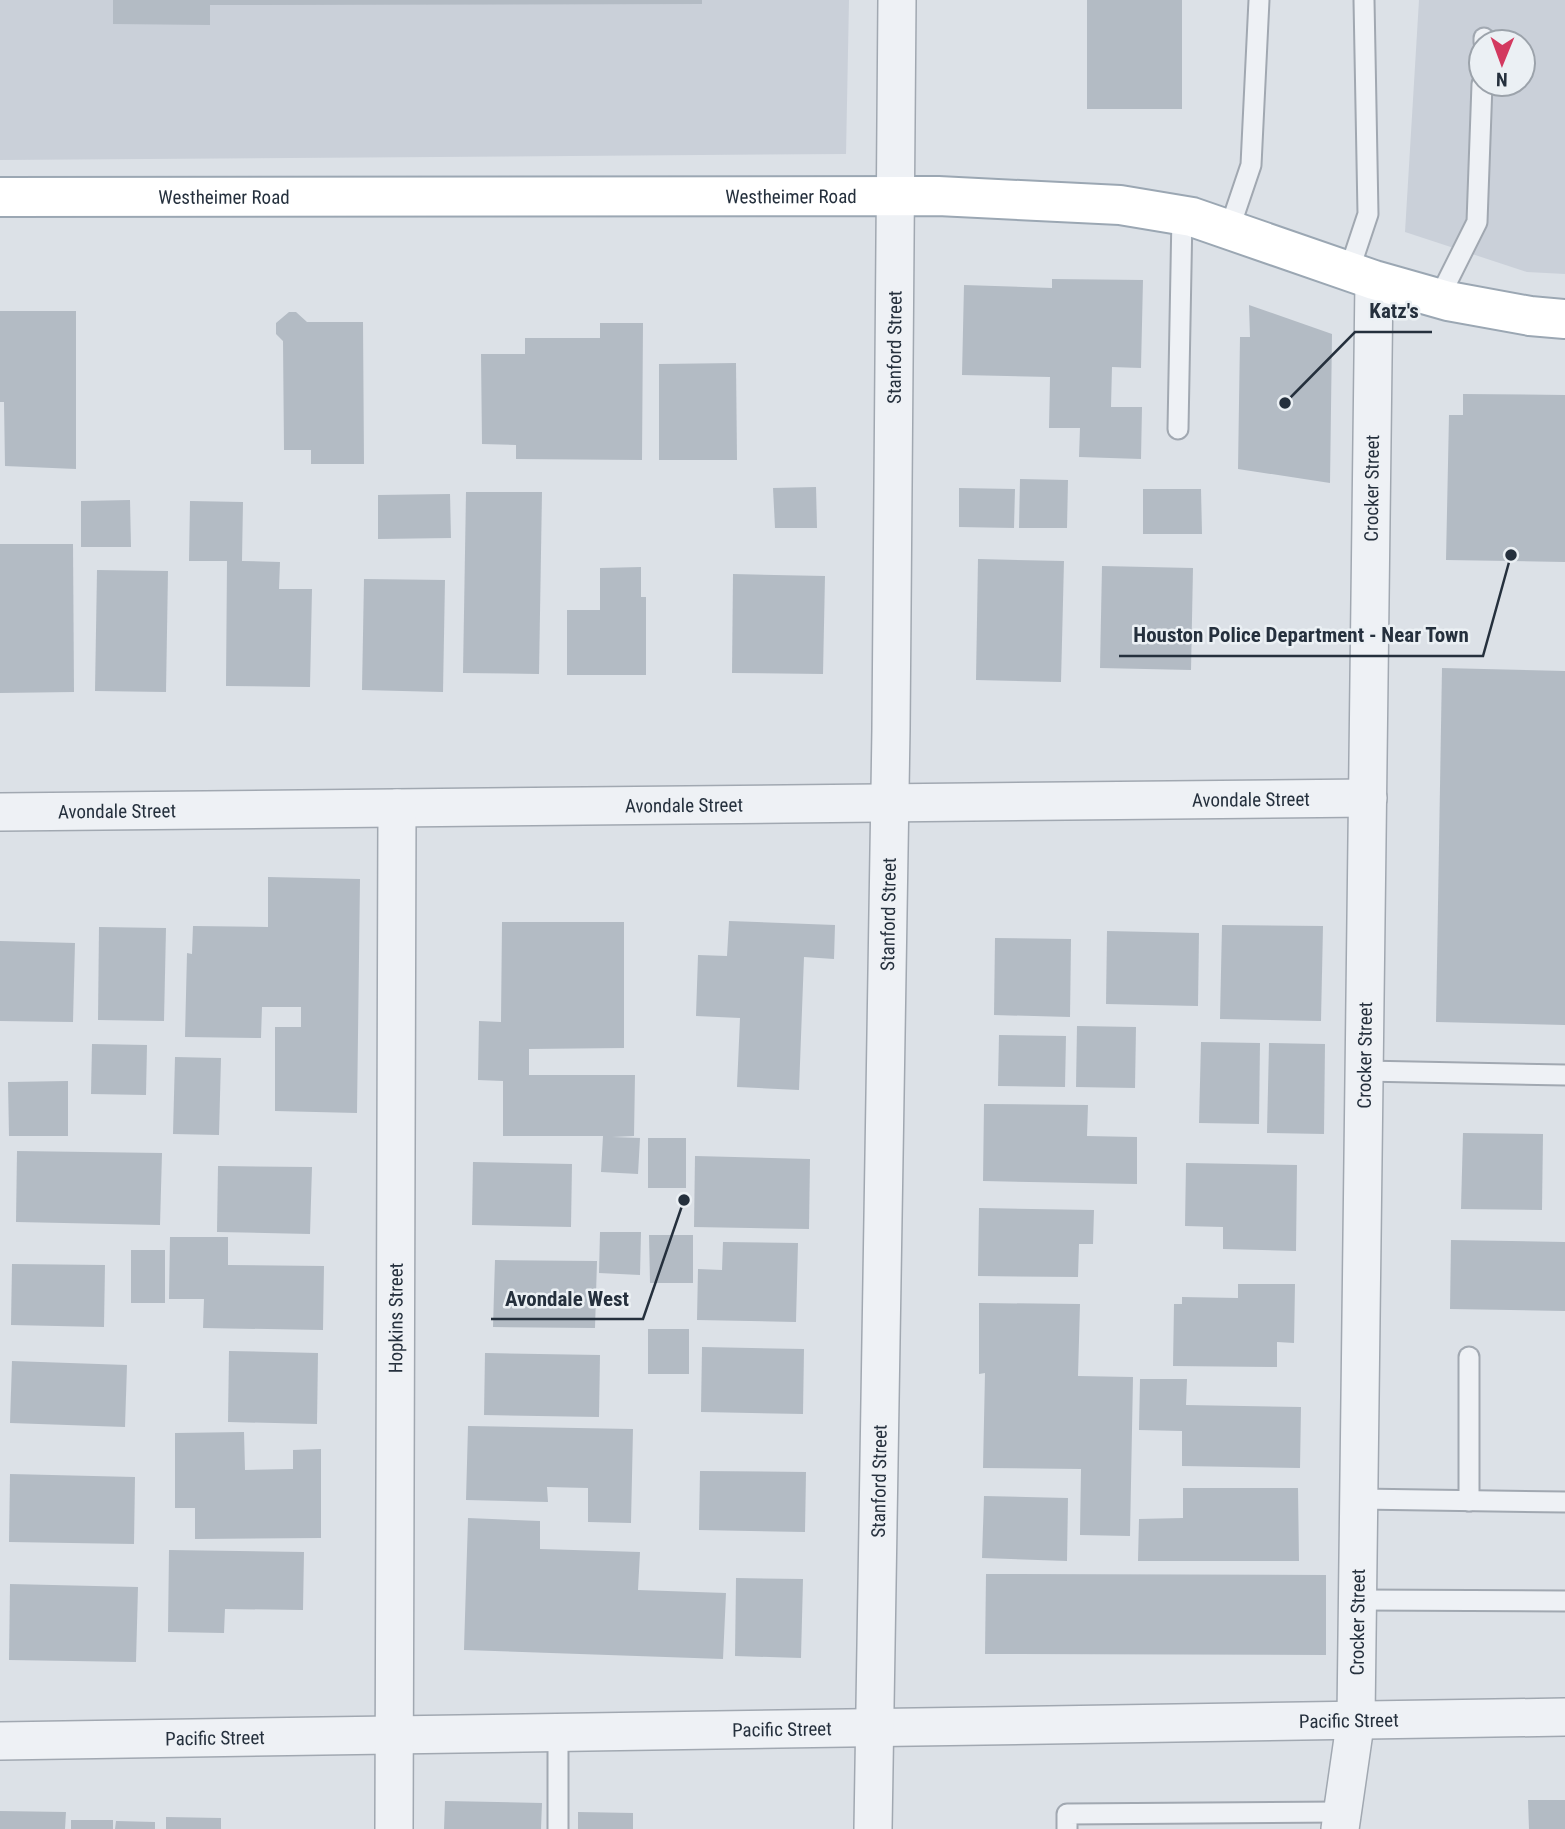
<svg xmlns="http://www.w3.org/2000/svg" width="1565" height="1829" viewBox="0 0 1565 1829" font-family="'Roboto Condensed',sans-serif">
<rect width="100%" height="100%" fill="#dce1e7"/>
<!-- built -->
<g fill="#cad0d9" fill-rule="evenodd">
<polygon points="0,0 849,0 846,154 0,160"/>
<path d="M1419 0H1565V274L1527 272 1405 232ZM1481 42H1523V84H1481Z"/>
</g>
<!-- building -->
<g fill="#b3bbc4">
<polygon points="113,0 702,0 702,4 210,5 210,25 113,24"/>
<rect x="1087" y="0" width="95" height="109"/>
<polygon points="1052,279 1143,280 1141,368 1112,367 1111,407 1142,407 1141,459 1079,457 1080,428 1049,428 1050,377 962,375 964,285 1052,288"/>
<polygon points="1249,305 1332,334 1330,483 1238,469 1240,337 1250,337"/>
<polygon points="0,311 76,311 76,469 5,466 4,402 0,402"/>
<polygon points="289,312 296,312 307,322 363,322 364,464 311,464 311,450 284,450 283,341 276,334 276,323"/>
<polygon points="600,323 643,323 642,460 516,459 516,445 482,444 481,354 525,354 525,338 600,338"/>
<polygon points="736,363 737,460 659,460 659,364"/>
<polygon points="1463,394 1565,395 1565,562 1446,560 1449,415 1463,415"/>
<polygon points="1020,479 1068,480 1067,528 1019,528"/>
<polygon points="816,487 817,528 775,528 773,488"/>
<polygon points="959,488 1015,489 1014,528 959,527"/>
<polygon points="1143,489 1201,489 1202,534 1143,534"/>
<polygon points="466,492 542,492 539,674 463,673"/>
<polygon points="450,494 451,538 378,539 378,495"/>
<polygon points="130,500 131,547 81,547 81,501"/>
<polygon points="190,501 243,502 242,561 280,562 279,589 312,589 310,687 226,686 227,561 189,561"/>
<polygon points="0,544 73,544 74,692 0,693"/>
<polygon points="978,559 1064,561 1061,682 976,680"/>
<polygon points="1102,566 1193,568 1191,670 1100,668"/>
<polygon points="641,567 641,597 646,597 646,675 567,675 567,610 600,610 600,568"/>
<polygon points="97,570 168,571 166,692 95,691"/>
<polygon points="733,574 825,576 823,674 732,673"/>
<polygon points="364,579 445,580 443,692 362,690"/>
<polygon points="1442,668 1565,671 1565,1025 1436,1022"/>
<polygon points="268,877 360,879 357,1113 275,1111 275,1027 301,1027 301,1007 262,1007 261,1038 185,1037 187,953 192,954 193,926 268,927"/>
<polygon points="729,921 835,925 834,959 804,957 799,1090 737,1087 740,1018 696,1016 698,955 727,956"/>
<polygon points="502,922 624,922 624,1048 529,1049 529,1075 635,1075 634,1136 612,1137 640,1138 638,1174 601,1172 603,1136 503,1136 503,1081 478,1080 479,1021 501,1022"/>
<polygon points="1222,925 1323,926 1321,1021 1220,1019"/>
<polygon points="99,927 166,928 164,1021 98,1020"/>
<polygon points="1107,931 1199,933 1198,1006 1106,1004"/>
<polygon points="995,938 1071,939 1070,1017 994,1015"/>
<polygon points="0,941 75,943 73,1022 0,1021"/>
<polygon points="1077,1026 1136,1027 1135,1088 1076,1087"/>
<polygon points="999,1035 1066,1036 1065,1087 998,1086"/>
<polygon points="1201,1042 1260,1043 1259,1124 1199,1123"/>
<polygon points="1269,1043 1325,1044 1324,1134 1267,1133"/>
<polygon points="92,1044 147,1045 146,1095 91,1094"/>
<polygon points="175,1057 221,1058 219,1135 173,1134"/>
<polygon points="68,1081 68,1136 9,1136 8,1082"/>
<polygon points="984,1104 1088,1105 1087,1136 1137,1137 1137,1184 983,1181"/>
<polygon points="1463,1133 1543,1134 1542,1210 1461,1209"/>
<rect x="648" y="1138" width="38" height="50"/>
<polygon points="17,1151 162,1153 160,1225 16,1222"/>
<polygon points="695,1156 810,1159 809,1229 694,1227"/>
<polygon points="473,1162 572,1164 571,1227 472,1225"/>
<polygon points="1186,1163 1297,1165 1296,1251 1223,1249 1223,1227 1185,1226"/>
<polygon points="218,1166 312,1167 310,1234 217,1232"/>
<polygon points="979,1208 1094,1210 1093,1244 1079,1244 1078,1277 978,1276"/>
<polygon points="600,1232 641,1232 640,1275 599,1273"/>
<polygon points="649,1235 693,1235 693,1283 650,1283"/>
<polygon points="170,1237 228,1237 228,1265 324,1266 323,1330 203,1328 204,1299 169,1299"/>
<polygon points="1451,1240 1565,1242 1565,1311 1450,1309"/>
<polygon points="723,1242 798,1243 796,1322 697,1320 698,1269 722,1270"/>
<rect x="131" y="1250" width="34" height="53"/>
<polygon points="495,1260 597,1261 595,1328 493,1327"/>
<polygon points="12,1264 105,1265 104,1327 11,1325"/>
<polygon points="1238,1284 1295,1284 1294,1343 1277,1342 1277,1367 1173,1366 1174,1304 1182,1304 1182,1297 1238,1298"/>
<polygon points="979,1303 1080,1304 1078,1376 1133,1377 1130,1536 1080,1535 1081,1469 983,1468 985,1373 979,1374"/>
<rect x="648" y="1329" width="41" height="45"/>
<polygon points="702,1347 804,1349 803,1414 701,1412"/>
<polygon points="229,1351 318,1353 317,1424 228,1422"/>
<polygon points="485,1353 600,1355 599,1417 484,1415"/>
<polygon points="12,1361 127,1365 125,1427 10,1423"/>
<polygon points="1140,1379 1187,1379 1186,1405 1301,1407 1300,1468 1182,1466 1182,1431 1139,1430"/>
<polygon points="468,1426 633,1429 631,1523 588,1522 588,1488 547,1487 548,1502 466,1500"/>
<polygon points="244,1432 245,1470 293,1469 293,1450 321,1449 321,1538 195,1539 195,1508 175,1508 175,1433"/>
<polygon points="700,1471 806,1472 805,1532 699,1530"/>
<polygon points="10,1474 135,1477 134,1544 9,1542"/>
<polygon points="1183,1488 1298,1488 1299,1561 1138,1561 1139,1519 1183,1518"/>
<polygon points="984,1496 1068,1498 1067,1561 982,1558"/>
<polygon points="468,1518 540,1521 540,1549 640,1552 638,1590 726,1593 723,1659 464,1650"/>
<polygon points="169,1550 304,1552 303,1610 225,1609 224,1633 168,1632"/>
<polygon points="986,1574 1326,1575 1326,1655 985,1654"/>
<polygon points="736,1578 803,1579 801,1658 735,1656"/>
<polygon points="10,1584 138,1587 136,1662 9,1660"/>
<polygon points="1528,1800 1565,1800 1565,1829 1529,1829"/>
<polygon points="445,1801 542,1803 541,1829 444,1829"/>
<polygon points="0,1811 66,1812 65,1829 0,1829"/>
<polygon points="578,1812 633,1813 633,1829 578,1829"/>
<polygon points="166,1817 221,1818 221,1829 166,1829"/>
<rect x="71" y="1820" width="42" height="9"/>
<polygon points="116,1821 155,1822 155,1829 115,1829"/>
</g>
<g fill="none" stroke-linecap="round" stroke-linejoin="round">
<!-- service casing -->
<g stroke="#a1a8b1" stroke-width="23">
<g id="service">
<polyline points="1484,42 1484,38"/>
<polyline points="1229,230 1251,165 1259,0"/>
<polyline points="1349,271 1368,214 1364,0"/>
<polyline points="1439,298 1477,222 1482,84"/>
<polyline points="1178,429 1182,215"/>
<polyline points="1364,1071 1565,1075"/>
<polyline points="1359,1499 1565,1502"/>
<polyline points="1469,1501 1469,1357"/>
<polyline points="1358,1600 1565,1601"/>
<polyline points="558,1829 558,1732"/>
<polyline points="1067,1829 1067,1814 1340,1812"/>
</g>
</g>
<!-- minor casing -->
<g stroke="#a1a8b1" stroke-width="40">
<g id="minor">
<path id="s1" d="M0 812 1368 798"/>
<path id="s2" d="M0 1741 1565 1717"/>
<path id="s3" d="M394 1829 397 808"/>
<path id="s4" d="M873 1829 891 729 897 0"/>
<path id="s5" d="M1340 1829 1356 1718 1374 280"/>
</g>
</g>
<!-- primary casing -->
<g stroke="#9ba7b3" stroke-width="42">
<g id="primary">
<path id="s6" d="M0 197 938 196 1120 205 1192 217 1374 280 1448 301 1530 316 1565 319"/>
</g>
</g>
<!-- service -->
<use href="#service" stroke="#eef1f5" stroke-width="19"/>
<!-- minor -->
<use href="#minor" stroke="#eef1f5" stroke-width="37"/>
<!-- primary -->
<use href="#primary" stroke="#fff" stroke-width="38"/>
</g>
<g text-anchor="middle" stroke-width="5" stroke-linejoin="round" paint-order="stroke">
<!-- street labels -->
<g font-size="19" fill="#25303d" stroke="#ebf0f4">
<text dy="7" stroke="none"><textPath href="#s6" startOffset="224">Westheimer Road</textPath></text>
<text dy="7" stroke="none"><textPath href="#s6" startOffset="791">Westheimer Road</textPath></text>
<text dy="7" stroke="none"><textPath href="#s4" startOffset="1482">Stanford Street</textPath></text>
<text dy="7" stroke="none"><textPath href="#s5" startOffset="1342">Crocker Street</textPath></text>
<text dy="7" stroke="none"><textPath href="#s1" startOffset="1251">Avondale Street</textPath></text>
<text dy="7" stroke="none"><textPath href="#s1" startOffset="684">Avondale Street</textPath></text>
<text dy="7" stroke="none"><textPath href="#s1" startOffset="117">Avondale Street</textPath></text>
<text dy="7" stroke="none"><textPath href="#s4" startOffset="915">Stanford Street</textPath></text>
<text dy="7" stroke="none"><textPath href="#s5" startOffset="775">Crocker Street</textPath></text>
<text dy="7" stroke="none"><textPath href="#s3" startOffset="511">Hopkins Street</textPath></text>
<text dy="7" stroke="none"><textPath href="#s4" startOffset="348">Stanford Street</textPath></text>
<text dy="7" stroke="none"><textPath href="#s5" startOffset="208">Crocker Street</textPath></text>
<text dy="7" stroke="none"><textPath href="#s2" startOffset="1349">Pacific Street</textPath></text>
<text dy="7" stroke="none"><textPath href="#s2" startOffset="782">Pacific Street</textPath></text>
<text dy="7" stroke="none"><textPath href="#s2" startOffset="215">Pacific Street</textPath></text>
</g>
</g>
<!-- callouts -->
<path fill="none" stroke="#25303d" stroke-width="2.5" d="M1285 403L1355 332H1432M1511 555L1483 656H1119M684 1200L643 1319H491"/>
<g fill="#25303d" stroke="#ebf0f4" stroke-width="2.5">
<circle cx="1285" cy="403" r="7"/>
<circle cx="1511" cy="555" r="7"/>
<circle cx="684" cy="1200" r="7"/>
</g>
<g font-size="21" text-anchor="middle" font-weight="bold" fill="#25303d" stroke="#ebf0f4" stroke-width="5" stroke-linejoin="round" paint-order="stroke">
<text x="1394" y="318">Katz's</text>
<text x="1301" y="642">Houston Police Department - Near Town</text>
<text x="567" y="1306">Avondale West</text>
</g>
<!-- north arrow -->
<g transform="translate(1502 63) rotate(181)"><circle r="33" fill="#ebf0f4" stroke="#9ca3ab" stroke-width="2"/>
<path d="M0-5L12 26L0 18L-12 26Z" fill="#d3395f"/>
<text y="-10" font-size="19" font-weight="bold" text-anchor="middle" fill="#25303d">N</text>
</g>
</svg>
